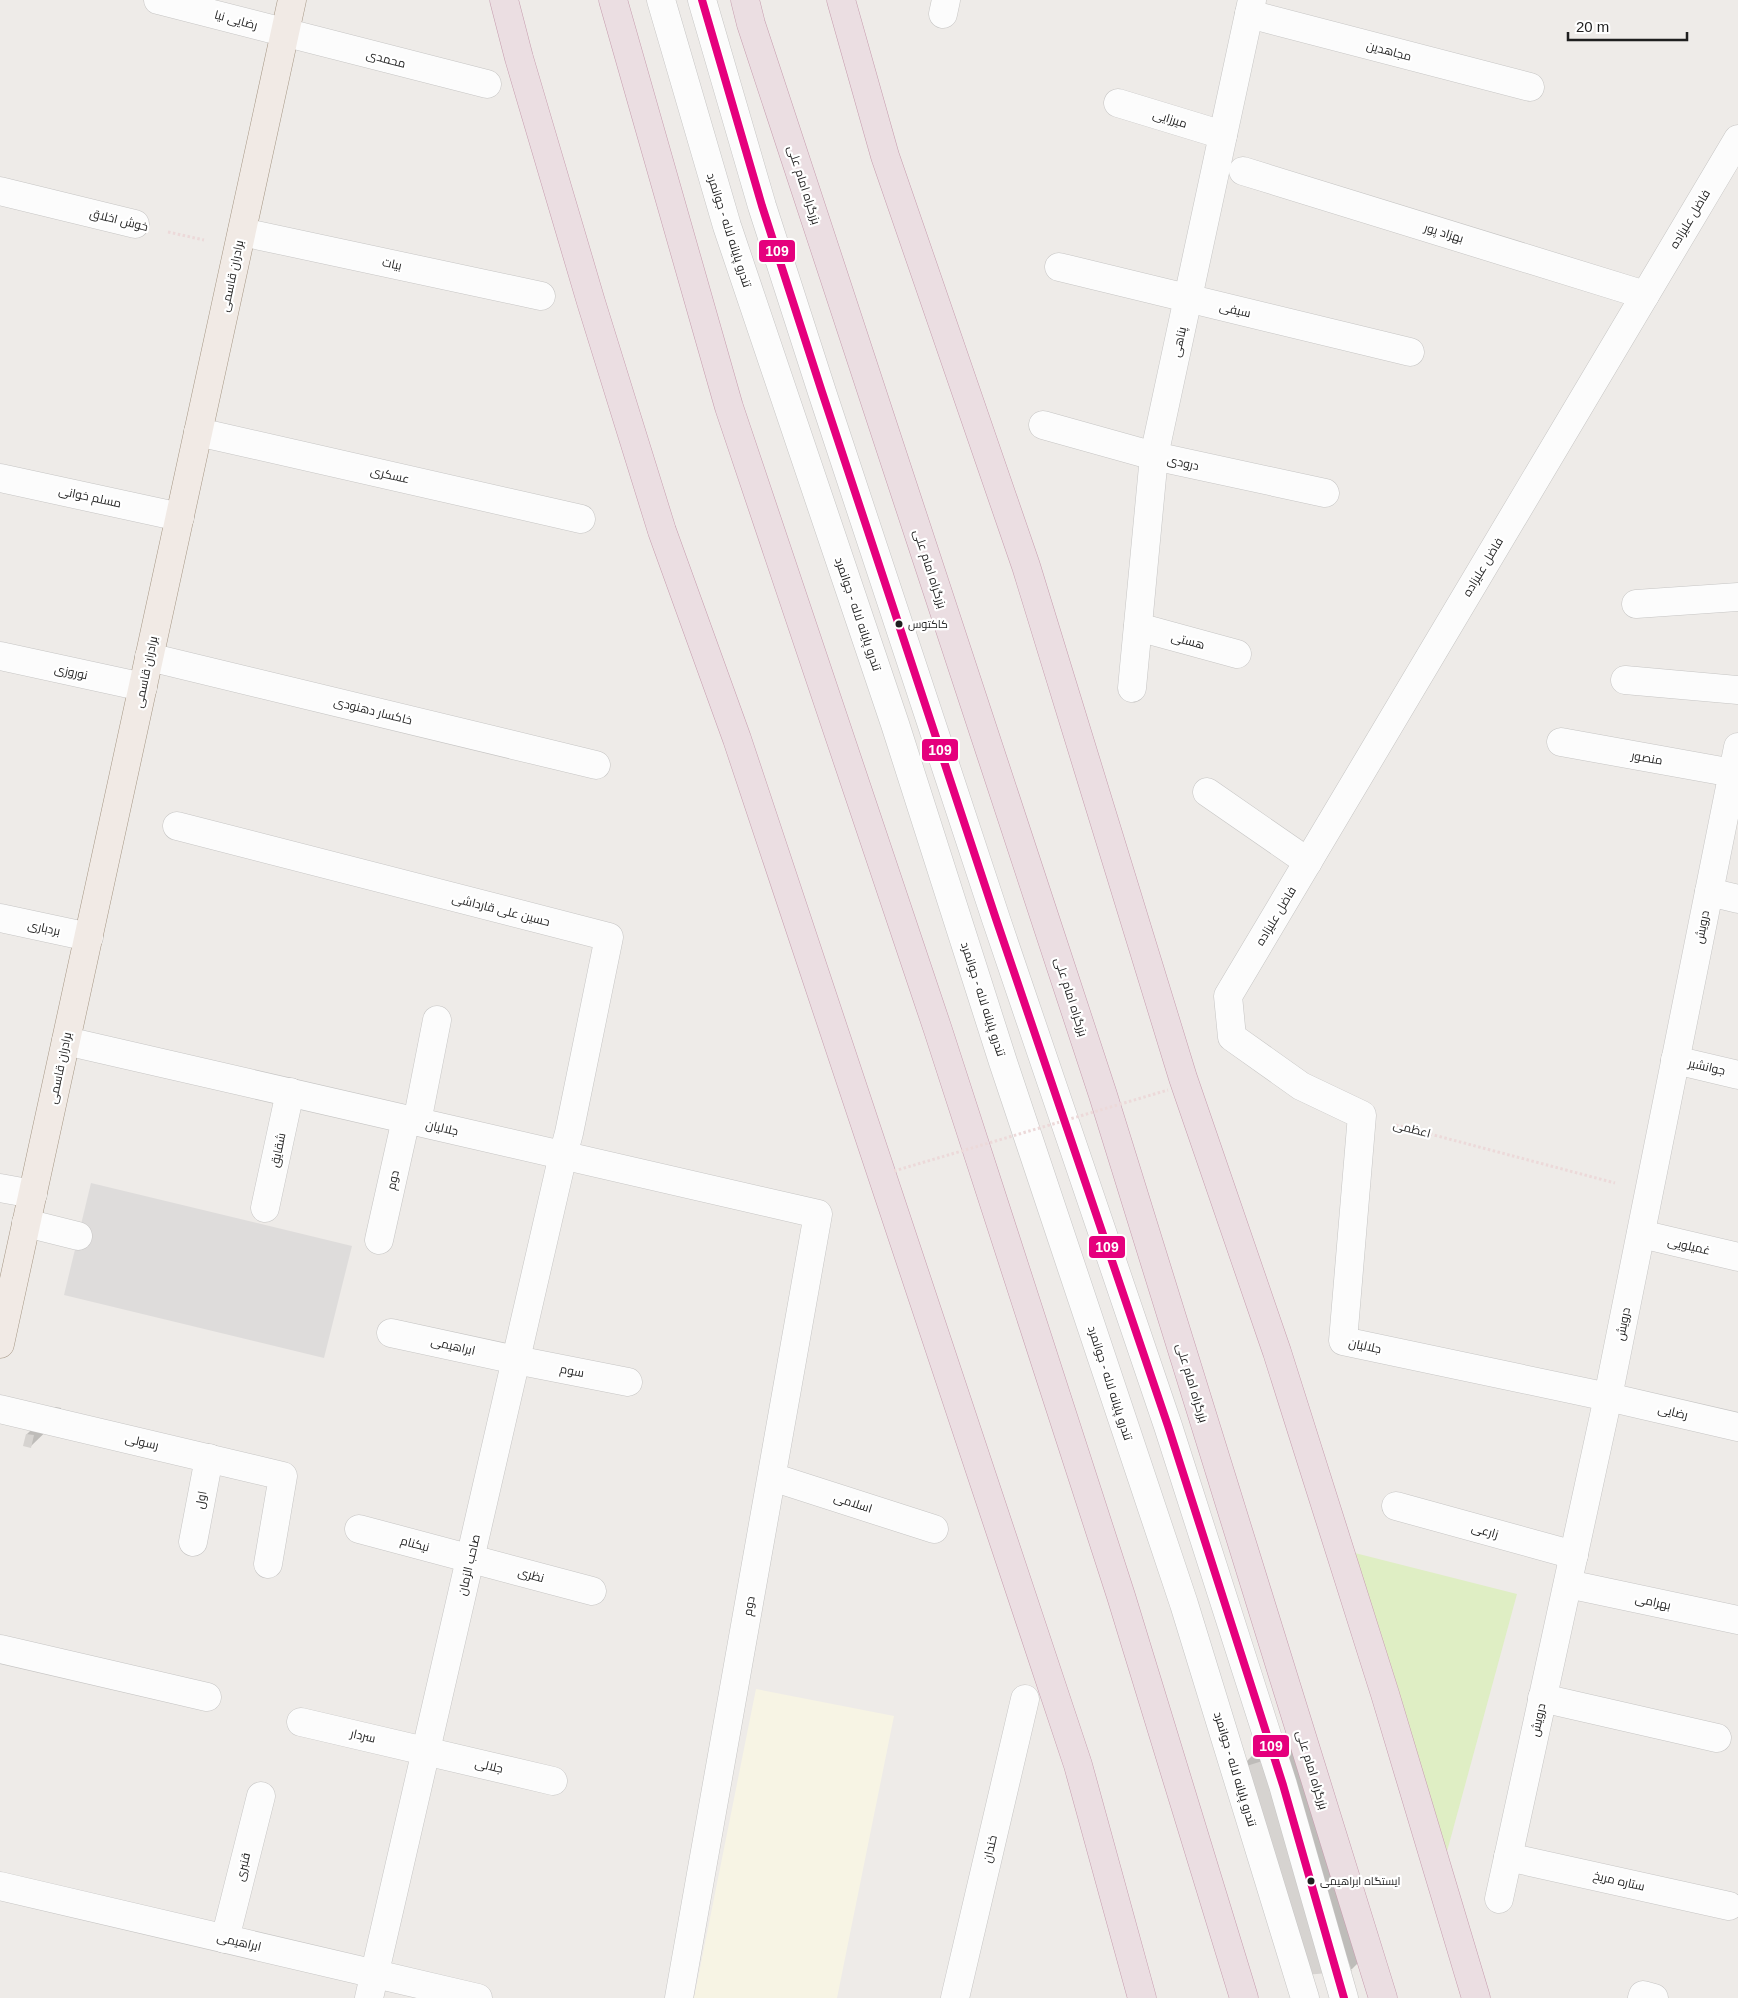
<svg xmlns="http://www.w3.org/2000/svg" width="1738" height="1998" viewBox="0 0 1738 1998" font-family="Arial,Cairo,sans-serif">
<rect width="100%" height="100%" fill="#eeebe8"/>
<!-- education -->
<polygon fill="#f7f4e4" points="756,1689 894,1716 837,1998 694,1998"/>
<!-- grass -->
<polygon fill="#dfeec4" points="1343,1550 1517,1594 1442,1870"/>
<!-- parking -->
<polygon fill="#dedcdb" points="91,1183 352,1246 324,1358 64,1295"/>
<!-- shadow -->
<g fill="#0003">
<polygon points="55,1407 61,1408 59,1419 31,1446 27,1434"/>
<polygon points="1299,1731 1379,1942 1352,1969 1306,1974 1239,1769 1266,1742"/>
</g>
<!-- building -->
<g fill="#d6d3d0">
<polygon points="26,1434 34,1435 31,1448 23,1446"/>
<polygon points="1272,1758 1352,1971 1305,1975 1237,1769"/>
</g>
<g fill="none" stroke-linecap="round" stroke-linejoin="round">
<!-- minor casing -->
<g stroke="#c6c5c4" stroke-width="29">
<g id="minor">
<polyline points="158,0 487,84"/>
<polyline points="661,0 727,226 895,724 1003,1062 1184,1604 1305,1998"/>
<polyline points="702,0 762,206 822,392 996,919 1168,1426 1283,1785 1344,1998"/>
<polyline points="943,14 946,0"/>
<polyline points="1249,14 1530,87"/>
<polyline points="1118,103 1223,135"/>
<polyline points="1738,139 1228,996 1232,1037 1301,1086 1362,1115 1343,1341 1608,1397 1738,1427"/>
<polyline points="1243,171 1645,295"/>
<polyline points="0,191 135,224"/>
<polyline points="242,232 541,296"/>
<polyline points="1059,267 1410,352"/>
<polyline points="1043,425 1154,456 1325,493"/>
<polyline points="198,432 581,519"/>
<polyline points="0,478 180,517"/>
<polyline points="1636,604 1738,597"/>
<polyline points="1138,627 1237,654"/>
<polyline points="0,656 143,687"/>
<polyline points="149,657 596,765"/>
<polyline points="1625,680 1738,690"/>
<polyline points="1132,688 1154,456 1252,0"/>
<polyline points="1561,742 1733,773"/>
<polyline points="1207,792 1308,862"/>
<polyline points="177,826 609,937 569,1133 563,1155 369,1998"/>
<polyline points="1709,892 1738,899"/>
<polyline points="0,918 89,937"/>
<polyline points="66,1041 818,1214 679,1998"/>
<polyline points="1675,1060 1738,1075"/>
<polyline points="417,1122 437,1020"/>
<polyline points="0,1188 33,1194"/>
<polyline points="265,1208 290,1092"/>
<polyline points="26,1223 78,1236"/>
<polyline points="1641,1234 1738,1257"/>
<polyline points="379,1240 406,1119"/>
<polyline points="391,1333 516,1360 628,1382"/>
<polyline points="0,1409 283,1476 268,1564"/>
<polyline points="772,1477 934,1529"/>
<polyline points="1396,1506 1574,1555"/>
<polyline points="359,1529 592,1591"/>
<polyline points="193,1542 209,1458"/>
<polyline points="1568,1584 1738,1620"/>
<polyline points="0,1649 207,1697"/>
<polyline points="1542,1698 1717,1738"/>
<polyline points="301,1722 553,1781"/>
<polyline points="1508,1857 1729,1906"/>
<polyline points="0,1886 478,1998"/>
<polyline points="1499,1899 1608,1397 1738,747"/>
<polyline points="225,1939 261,1796"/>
<polyline points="955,1998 1025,1699"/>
<polyline points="1642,1998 1643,1995 1654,1998"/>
</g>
</g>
<!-- major casing -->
<g stroke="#a59684" stroke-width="29">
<polyline id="major" points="0,1344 292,0"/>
</g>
<!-- highway casing -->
<g stroke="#c69cae" stroke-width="29">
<g id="highway">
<polyline points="504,0 519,58 591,302 662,531 737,739 1078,1765 1142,1998"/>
<polyline points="613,0 729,407 938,1030 1121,1596 1244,1998"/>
<polyline points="745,0 751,24 1103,1095 1383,1998"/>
<polyline points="841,0 885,156 1026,566 1183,1078 1277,1352 1385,1694 1476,1998"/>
</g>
</g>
<!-- path -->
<g stroke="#ecd9d9" stroke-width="3" stroke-dasharray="2.5 2.5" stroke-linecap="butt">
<polyline points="168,232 204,240"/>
<polyline points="1396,1125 1615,1183"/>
</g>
<!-- minor -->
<use href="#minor" stroke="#fcfcfc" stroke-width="28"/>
<!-- major -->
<use href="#major" stroke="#f1eae5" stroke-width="28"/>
<!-- highway -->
<use href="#highway" stroke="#ebdee2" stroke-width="28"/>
<!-- path-bridge -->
<polyline stroke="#ecd9d9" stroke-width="3" stroke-dasharray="2.5 2.5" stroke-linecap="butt" points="894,1171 1168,1090"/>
<!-- bus-1 casing -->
<g stroke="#fff" stroke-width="11">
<polyline id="bus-1" points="702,0 762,206 822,392 996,919 1168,1426 1283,1785 1344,1998"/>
</g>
<!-- bus-1 -->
<use href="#bus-1" stroke="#e5007d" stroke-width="8"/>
</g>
<!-- markers -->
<g fill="#1f1f1f" stroke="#fff" stroke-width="2">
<circle cx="899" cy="624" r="4.5"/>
<circle cx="1311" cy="1881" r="4.5"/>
</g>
<g text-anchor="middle" stroke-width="4.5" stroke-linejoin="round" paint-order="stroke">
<!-- bus labels -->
<g font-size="11" fill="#1f1f1f" stroke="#fff" text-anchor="start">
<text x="908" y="628">کاکتوس</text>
<text x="1320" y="1885">ایستگاه ابراهیمی</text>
</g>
<!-- street labels -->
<g font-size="12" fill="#1f1f1f" stroke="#fff">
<text transform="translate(236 20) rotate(15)" y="4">رضایی نیا</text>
<text transform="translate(1389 51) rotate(15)" y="4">مجاهدین</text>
<text transform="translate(386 59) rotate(14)" y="4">محمدی</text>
<text transform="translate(1170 119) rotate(17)" y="4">میرزایی</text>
<text transform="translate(804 185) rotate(72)" y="4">بزرگراه امام علی</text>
<text transform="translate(1690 219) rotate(-59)" y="4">فاضل علیزاده</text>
<text transform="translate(119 220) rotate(14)" y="4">خوش اخلاق</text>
<text transform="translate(729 230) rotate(72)" y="4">تندرو پایانه لاله - جوانمرد</text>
<text transform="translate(1444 233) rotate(17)" y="4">بهزاد پور</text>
<text transform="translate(392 264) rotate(12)" y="4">بیات</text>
<text transform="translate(232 276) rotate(-78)" y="4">برادران قاسمی</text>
<text transform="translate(1235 310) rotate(13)" y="4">سیفی</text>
<text transform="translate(1179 342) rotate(-78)" y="4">پناهی</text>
<text transform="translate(1183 463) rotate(12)" y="4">درودی</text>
<text transform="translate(390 475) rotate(13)" y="4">عسکری</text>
<text transform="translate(90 497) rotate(12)" y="4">مسلم خوانی</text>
<text transform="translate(1483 567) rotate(-59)" y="4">فاضل علیزاده</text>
<text transform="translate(930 569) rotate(72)" y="4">بزرگراه امام علی</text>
<text transform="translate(858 614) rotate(71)" y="4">تندرو پایانه لاله - جوانمرد</text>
<text transform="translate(1188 641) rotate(15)" y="4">هستی</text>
<text transform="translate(71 672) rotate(12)" y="4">نوروزی</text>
<text transform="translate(146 672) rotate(-78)" y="4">برادران قاسمی</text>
<text transform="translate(373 711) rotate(14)" y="4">خاکسار دهنودی</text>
<text transform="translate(1647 758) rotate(10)" y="4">منصور</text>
<text transform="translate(501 910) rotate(14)" y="4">حسین علی قارداشی</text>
<text transform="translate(1276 916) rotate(-59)" y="4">فاضل علیزاده</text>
<text transform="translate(1702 927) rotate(-79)" y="4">درویش</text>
<text transform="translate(44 928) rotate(12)" y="4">بردباری</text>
<text transform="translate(1071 997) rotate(72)" y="4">بزرگراه امام علی</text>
<text transform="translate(983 999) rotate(72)" y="4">تندرو پایانه لاله - جوانمرد</text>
<text transform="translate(1707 1067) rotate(13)" y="4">جوانشیر</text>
<text transform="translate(60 1068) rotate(-78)" y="4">برادران قاسمی</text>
<text transform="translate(442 1128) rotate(13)" y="4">جلالیان</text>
<text transform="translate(1412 1129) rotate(15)" y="4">اعظمی</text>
<text transform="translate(278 1150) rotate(-78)" y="4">شقایق</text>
<text transform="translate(393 1180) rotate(-77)" y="4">دوم</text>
<text transform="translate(1689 1246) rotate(13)" y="4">غمیلویی</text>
<text transform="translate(1623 1324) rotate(-79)" y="4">درویش</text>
<text transform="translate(453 1346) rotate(13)" y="4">ابراهیمی</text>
<text transform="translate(1365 1346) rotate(12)" y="4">جلالیان</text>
<text transform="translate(572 1371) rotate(11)" y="4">سوم</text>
<text transform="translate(1110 1383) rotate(72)" y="4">تندرو پایانه لاله - جوانمرد</text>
<text transform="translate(1192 1383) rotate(73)" y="4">بزرگراه امام علی</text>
<text transform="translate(1673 1412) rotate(13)" y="4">رضایی</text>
<text transform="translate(142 1442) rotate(13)" y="4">رسولی</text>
<text transform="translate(201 1500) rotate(-80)" y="4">اول</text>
<text transform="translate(853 1503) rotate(18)" y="4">اسلامی</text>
<text transform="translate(1485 1531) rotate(16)" y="4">زارعی</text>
<text transform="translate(415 1544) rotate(15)" y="4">نیکنام</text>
<text transform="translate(469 1565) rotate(-77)" y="4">صاحب الزمان</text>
<text transform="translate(531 1575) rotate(15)" y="4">نظری</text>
<text transform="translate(1653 1602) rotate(12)" y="4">بهرامی</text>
<text transform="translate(749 1606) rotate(-80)" y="4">دوم</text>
<text transform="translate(1538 1720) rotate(-78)" y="4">درویش</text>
<text transform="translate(363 1736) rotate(13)" y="4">سردار</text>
<text transform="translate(489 1766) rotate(13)" y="4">جلالی</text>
<text transform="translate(1235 1769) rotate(73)" y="4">تندرو پایانه لاله - جوانمرد</text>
<text transform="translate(1312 1770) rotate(73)" y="4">بزرگراه امام علی</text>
<text transform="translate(990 1849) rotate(-77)" y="4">خندان</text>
<text transform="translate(243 1867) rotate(-76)" y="4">قنبری</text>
<text transform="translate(1619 1881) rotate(13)" y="4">ستاره مریخ</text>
<text transform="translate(239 1942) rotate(13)" y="4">ابراهیمی</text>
</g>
</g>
<g stroke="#fff" stroke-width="2">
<rect x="758" y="239" width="38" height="24" rx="5" fill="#e5007d"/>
<rect x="921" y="738" width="38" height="24" rx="5" fill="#e5007d"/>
<rect x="1088" y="1235" width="38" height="24" rx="5" fill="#e5007d"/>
<rect x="1252" y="1734" width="38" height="24" rx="5" fill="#e5007d"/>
</g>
<g font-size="14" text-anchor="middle" font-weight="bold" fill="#fff">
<text x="777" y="256">109</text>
<text x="940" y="755">109</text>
<text x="1107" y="1252">109</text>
<text x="1271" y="1751">109</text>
</g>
<!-- scale -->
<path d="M1568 32v8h119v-8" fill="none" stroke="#1f1f1f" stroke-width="2.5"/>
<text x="1576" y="32" font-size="15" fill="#1f1f1f" stroke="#ffffff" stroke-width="4" paint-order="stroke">20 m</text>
</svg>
